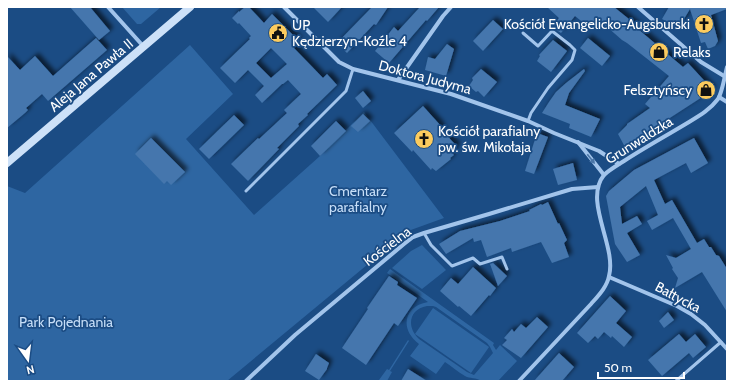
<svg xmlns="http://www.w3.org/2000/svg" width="734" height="388" viewBox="0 0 734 388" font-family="Cabin,sans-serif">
<defs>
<filter id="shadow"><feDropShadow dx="3.5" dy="-3.5" stdDeviation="2" flood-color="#0009"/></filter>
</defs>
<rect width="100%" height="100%" fill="#1b4c84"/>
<!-- green -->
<g fill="#2e66a2" fill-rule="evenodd">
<polygon points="122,7 161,7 141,24 137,24"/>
<polygon points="190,45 233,94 186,139 254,215 320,156 364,112 444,218 408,231 227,381 7,381 7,186 25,193"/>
<polygon points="422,245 446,270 422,289 392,268 411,251"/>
<path d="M390 269 494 343 493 345 496 350 500 345 517 361 498 381H481C476 377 470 379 465 376 458 372 451 366 445 362L436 374 410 356 419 344C399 329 404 306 428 302L387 273ZM427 306H433L436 307 487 343 490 347 493 353 474 375 467 372 419 339C406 327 409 309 427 306Z"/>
<polygon points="433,308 489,347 471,373 415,334"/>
<polygon points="408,340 409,341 390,371 392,372 387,381 379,380 387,369 389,370"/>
</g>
<!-- building -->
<g fill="#4476ad" fill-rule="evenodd" filter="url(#shadow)">
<polygon points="70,7 90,7 110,31 99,40"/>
<path d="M245 7H249L264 23 272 14 299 41 293 47 323 78 327 74 337 85 307 114 308 115 298 124 299 126 277 148 279 149 248 181 231 164 258 138 259 139 287 113 284 110 301 94 288 80 283 84H282L262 103 255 95 264 86 248 70 235 83 220 68 250 39 249 38 251 36 239 23 238 24 232 18 239 11V12ZM271 48 287 64 271 78 256 63Z"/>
<polygon points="313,7 342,7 328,22"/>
<polygon points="372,7 388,7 376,25 374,24 347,53 337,43"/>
<polygon points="420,7 439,7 427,21 426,20 389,63 375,51 394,27 398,31"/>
<polygon points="547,7 614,7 640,28 638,29 683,67 688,63 713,90 625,147 618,134 627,125 627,124 650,108 645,104 669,76 627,43 622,40 598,19 590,28 575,16 561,33 552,27 559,18"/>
<polygon points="669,7 727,7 727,9 711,15 718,41 715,46 708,49 705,42 701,43 690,9 681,24 680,23 675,26 662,19"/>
<polygon points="493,20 503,29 483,51 473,41"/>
<polygon points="96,38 107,50 48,101 42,94 26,108 28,110 25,113 7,128 7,56 20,70 35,56 53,76"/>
<polygon points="588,38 610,56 602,66 580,48"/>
<polygon points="553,40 567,51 551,72 537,61 540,56 539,55"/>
<polygon points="447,44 454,49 446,76 425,70 428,57 435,59"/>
<polygon points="481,69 497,82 484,97 478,91 476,92 469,86 473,80 472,78"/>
<polygon points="584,69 585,71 569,93 565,105 600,119 591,137 569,128 570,124 542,113 549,102 556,92 566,83"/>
<polygon points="363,91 371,101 363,108 355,98"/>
<polygon points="423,106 441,126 440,127 451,140 457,146 452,153 454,155 450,158 451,159 436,171 432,168 431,170 413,150 412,152 394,133"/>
<polygon points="363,114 370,121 358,132 351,126"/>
<polygon points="234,115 244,125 209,159 199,149"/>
<polygon points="336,121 346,131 320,156 311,146"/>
<polygon points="537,133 548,137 534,174 525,171"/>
<polygon points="151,138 185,172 171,185 167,181 164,184 135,154"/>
<polygon points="694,138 708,163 691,173 686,163 654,180 665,204 672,200 697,243 704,239 709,247 711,247 716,255 719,256 727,269 727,312 702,272 675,288 678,278 672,269 673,268 666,255 676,258 691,249 673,218 652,230 647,221 658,215 646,186 620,207 622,224 637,216 642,224 627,233 640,255 627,262 615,244 606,196 609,191 634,170"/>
<polygon points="573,163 577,180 558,185 553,169"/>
<polygon points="548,202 558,224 559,223 567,240 564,243 569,257 552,263 541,242 512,252 511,248 487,257 481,240 474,242 473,238 446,254 439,244 460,231 500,221 530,211 529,210 541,204 542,205"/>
<polygon points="493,263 507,276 498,286 490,264"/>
<polygon points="473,267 496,288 490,296 489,295 471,316 459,306 458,307 440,291 451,278 458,284"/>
<polygon points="389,276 398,282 397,285 417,298 398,326 394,323 366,365 342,348 368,309 367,308"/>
<polygon points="610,296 626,311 616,323 632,337 624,347 612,336 611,338 604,332 598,339 595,336 588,343 577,333"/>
<polygon points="668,312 674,320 664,328 659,321"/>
<polygon points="537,317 548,327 521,358 502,345 507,340 504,338 512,329 514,332 521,324 526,328"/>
<polygon points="679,334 686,342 695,334 706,347 693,358 689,353 662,376 648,360"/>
<polygon points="559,353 574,367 562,381 534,381"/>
<polygon points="316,354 329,363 327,368 327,369 319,380 305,371"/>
<polygon points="408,369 427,381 401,381"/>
</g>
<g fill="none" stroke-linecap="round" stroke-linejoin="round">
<!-- service -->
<g stroke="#a2c4eb" stroke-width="3">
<polyline points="523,33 538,46 552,31 570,45 575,50 572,60 548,88 531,113 528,121"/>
<polyline points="246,191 346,91 353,69"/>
<polyline points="424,233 431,245 452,266 473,258 480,264 502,257 507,269"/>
<polyline points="676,381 721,342"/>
</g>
<!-- minor -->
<g stroke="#a2c4eb" stroke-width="4">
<polyline points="108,7 144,47"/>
<polyline points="284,7 339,62 353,69 451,94 528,121 554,133 599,151 619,164"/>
<polyline points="638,7 701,62 724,76"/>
<polyline points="398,80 443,16 451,7"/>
<polyline points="719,97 727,102"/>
<polyline points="578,142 604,175"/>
<polyline points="609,277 677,306 691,314 705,325 727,349"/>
<polyline points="246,381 295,335 404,244 413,237 424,233 489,214 572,189 598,187"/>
<path d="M519 381 591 304C598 296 607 287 609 276 617 246 583 201 604 175 609 170 618 165 624 161 644 148 664 137 684 125 697 117 709 111 718 99 722 93 725 75 727 67"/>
</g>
<!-- secondary -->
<polyline stroke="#cde1f8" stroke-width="8" points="7,163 190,7"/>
</g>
<!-- one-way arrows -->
<defs><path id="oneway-solid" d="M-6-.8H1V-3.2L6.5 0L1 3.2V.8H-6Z"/></defs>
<use fill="#4a76a8" href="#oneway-solid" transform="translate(591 159) rotate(52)"/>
<!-- icons -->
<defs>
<g id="church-disc" transform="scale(1)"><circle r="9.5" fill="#fccb5e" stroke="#1b4c84"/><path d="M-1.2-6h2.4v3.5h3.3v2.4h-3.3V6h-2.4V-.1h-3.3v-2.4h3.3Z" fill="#111"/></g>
<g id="civic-disc" transform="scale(1)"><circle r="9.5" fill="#fccb5e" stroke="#1b4c84"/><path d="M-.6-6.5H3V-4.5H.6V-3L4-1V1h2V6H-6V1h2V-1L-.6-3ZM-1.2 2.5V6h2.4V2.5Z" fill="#111"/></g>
<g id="shop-disc" transform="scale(1)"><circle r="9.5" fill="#fccb5e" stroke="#1b4c84"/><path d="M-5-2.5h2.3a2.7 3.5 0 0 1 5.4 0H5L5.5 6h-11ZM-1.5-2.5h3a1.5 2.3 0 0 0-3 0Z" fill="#111"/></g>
</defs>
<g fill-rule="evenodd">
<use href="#church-disc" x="704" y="24"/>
<use href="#civic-disc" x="278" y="33"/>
<use href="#shop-disc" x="659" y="52"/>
<use href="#shop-disc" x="706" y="90"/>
<use href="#church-disc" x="424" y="139"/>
</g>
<g text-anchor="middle" stroke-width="3.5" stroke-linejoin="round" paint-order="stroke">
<!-- poi labels -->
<g font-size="14" fill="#fff" stroke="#1b4c84" text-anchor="start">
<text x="690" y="29" text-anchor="end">Kościół Ewangelicko-Augsburski</text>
<text x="292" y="30">UP<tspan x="292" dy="16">Kędzierzyn-Koźle 4</tspan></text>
<text x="673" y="57">Relaks</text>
<text x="692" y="95" text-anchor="end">Felsztyńscy</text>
<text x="438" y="136">Kościół parafialny<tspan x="438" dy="16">pw. św. Mikołaja</tspan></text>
</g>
<!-- street labels -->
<g font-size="14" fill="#fff" stroke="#1b4c84">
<text transform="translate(91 75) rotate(-40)" y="5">Aleja Jana Pawła II</text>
<text transform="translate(425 77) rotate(15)" y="5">Doktora Judyma</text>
<text transform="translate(639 140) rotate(-32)" y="5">Grunwaldzka</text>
<text transform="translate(387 246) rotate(-37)" y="5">Kościelna</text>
<text transform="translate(678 297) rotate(28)" y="5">Bałtycka</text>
</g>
<!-- park labels -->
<g font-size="14" fill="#c6def8" stroke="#1b4c84">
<text x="358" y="196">Cmentarz<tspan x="358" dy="16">parafialny</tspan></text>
<text x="66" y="327">Park Pojednania</text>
</g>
</g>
<!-- border -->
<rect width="734" height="388" fill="none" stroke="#ffffff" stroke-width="16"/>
<!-- north arrow -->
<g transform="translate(28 360) rotate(166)" stroke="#1b4c84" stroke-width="3" paint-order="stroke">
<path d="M0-3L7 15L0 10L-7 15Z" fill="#ffffff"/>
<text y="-6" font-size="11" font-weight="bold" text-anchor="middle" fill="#ffffff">N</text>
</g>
<!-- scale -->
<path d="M598 372v6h86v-6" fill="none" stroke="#ffffff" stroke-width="2"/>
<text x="604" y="372" font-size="12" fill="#ffffff" stroke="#1b4c84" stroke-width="3" paint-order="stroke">50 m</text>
</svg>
